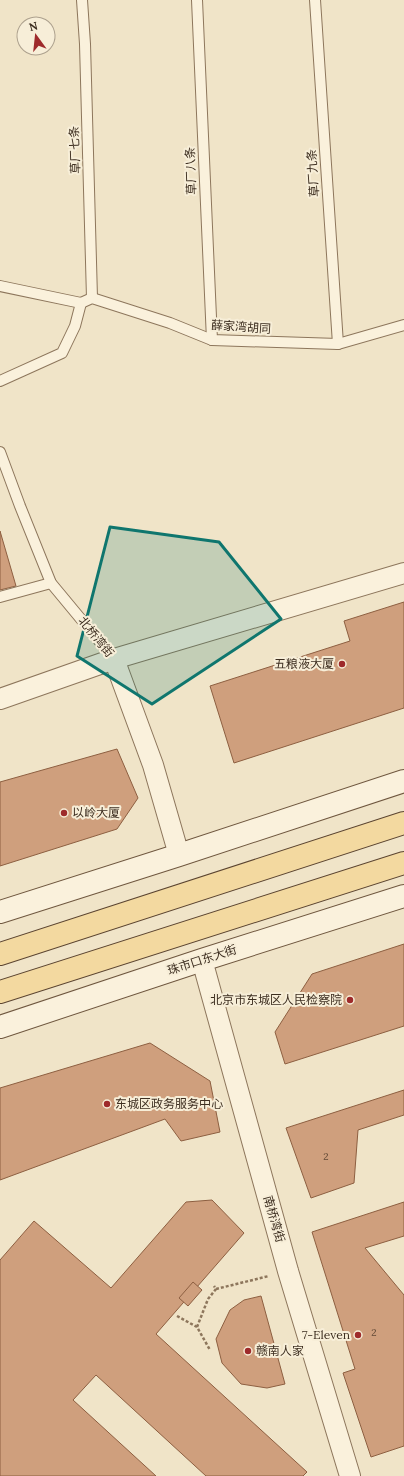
<svg xmlns="http://www.w3.org/2000/svg" width="404" height="1476" viewBox="0 0 404 1476" font-family="Lora,'Noto Sans SC',serif">
<rect width="100%" height="100%" fill="#f0e4c8"/>
<!-- building -->
<g fill="#cf9f7d" stroke="#8d5f41">
<polygon points="0,531 16,586 0,590"/>
<polygon points="404,602 404,708 234,763 210,686 350,641 344,621"/>
<polygon points="117,749 138,798 117,829 0,866 0,782"/>
<polygon points="404,944 404,1026 285,1064 275,1032 312,974"/>
<polygon points="150,1043 210,1081 220,1132 181,1141 165,1119 0,1180 0,1088"/>
<polygon points="404,1090 404,1115 358,1130 354,1183 311,1198 286,1128"/>
<polygon points="212,1200 244,1233 156,1334 307,1472 303,1476 206,1476 96,1375 73,1400 156,1476 0,1476 0,1260 34,1221 111,1288 186,1202"/>
<polygon points="404,1202 404,1236 365,1248 404,1295 404,1446 371,1457 343,1373 355,1369 312,1232"/>
<polygon points="193,1282 202,1290 188,1306 179,1298"/>
<polygon points="261,1296 285,1384 267,1388 241,1384 222,1363 216,1339 230,1310 244,1300"/>
</g>
<g fill="none" stroke-linecap="round" stroke-linejoin="round">
<!-- lane casing -->
<g stroke="#8d765c" stroke-width="12">
<g id="lane">
<polyline points="82,0 85,44 92,298"/>
<polyline points="197,0 212,340"/>
<polyline points="315,0 338,344"/>
<polyline points="0,286 81,303"/>
<polyline points="81,303 92,298 170,323 212,340 338,344 404,325"/>
<polyline points="0,381 62,353 75,326 81,303"/>
<polyline points="0,452 20,506 51,583 114,659"/>
<polyline points="0,597 51,583"/>
</g>
</g>
<!-- street casing -->
<g stroke="#8d765c" stroke-width="22">
<g id="street">
<polyline points="114,659 153,765 179,855"/>
<polyline points="0,699 114,659 404,573"/>
<polyline points="202,960 288,1271 350,1476"/>
</g>
</g>
<!-- secondary casing -->
<g stroke="#6f573f" stroke-width="24">
<g id="secondary">
<polyline points="0,912 179,855 404,781"/>
<polyline points="0,1027 202,960 404,896"/>
</g>
</g>
<!-- primary casing -->
<g stroke="#5b4430" stroke-width="24">
<g id="primary">
<polyline points="0,954 404,823"/>
<polyline points="0,992 404,863"/>
</g>
</g>
<!-- path -->
<g stroke="#8d765c" stroke-width="2.5" stroke-dasharray="3 2" stroke-linecap="butt">
<polyline points="216,1289 269,1276"/>
<polyline points="177,1316 197,1327 210,1350"/>
<polyline points="197,1327 208,1299 216,1289 214,1286"/>
</g>
<!-- lane -->
<use href="#lane" stroke="#faf1dc" stroke-width="10"/>
<!-- street -->
<use href="#street" stroke="#faf1dc" stroke-width="20"/>
<!-- secondary -->
<use href="#secondary" stroke="#faf1dc" stroke-width="22"/>
<!-- primary -->
<use href="#primary" stroke="#f3d9a0" stroke-width="22"/>
</g>
<!-- marked area -->
<path fill="#0f766e" fill-opacity="0.2" stroke="#0f766e" stroke-width="3" stroke-linejoin="round" d="M110 527 219 542 281 619 152 704 77 656Z"/>
<!-- markers -->
<g fill="#9e2a2b" stroke="#f7eed8" stroke-width="1.5">
<circle cx="342" cy="664" r="4"/>
<circle cx="64" cy="813" r="4"/>
<circle cx="350" cy="1000" r="4"/>
<circle cx="107" cy="1104" r="4"/>
<circle cx="358" cy="1335" r="4"/>
<circle cx="248" cy="1351" r="4"/>
</g>
<g text-anchor="middle" stroke-width="4" stroke-linejoin="round" paint-order="stroke">
<!-- number labels -->
<g font-size="10" fill="#624a37">
<text x="326" y="1160">2</text>
<text x="374" y="1336">2</text>
</g>
<!-- street labels -->
<g font-size="12" fill="#3d2e20" stroke="#f7eed8">
<text transform="translate(75 150) rotate(-92)" y="4">草厂七条</text>
<text transform="translate(191 171) rotate(-92)" y="4">草厂八条</text>
<text transform="translate(313 173) rotate(-94)" y="4">草厂九条</text>
<text transform="translate(241 327) rotate(4)" y="4">薛家湾胡同</text>
<text transform="translate(96 637) rotate(51)" y="4">北桥湾街</text>
<text transform="translate(202 960) rotate(-18)" y="4">珠市口东大街</text>
<text transform="translate(274 1219) rotate(74)" y="4">南桥湾街</text>
</g>
<!-- poi labels -->
<g font-size="12" fill="#3d2e20" stroke="#f7eed8" text-anchor="end">
<text x="334" y="668">五粮液大厦</text>
<text x="72" y="817" text-anchor="start">以岭大厦</text>
<text x="342" y="1004">北京市东城区人民检察院</text>
<text x="115" y="1108" text-anchor="start">东城区政务服务中心</text>
<text x="350" y="1339">7-Eleven</text>
<text x="256" y="1355" text-anchor="start">赣南人家</text>
</g>
</g>
<!-- north arrow -->
<g transform="translate(36 36) rotate(345)"><circle r="19" fill="#f7eed8" stroke="#ada18e"/>
<path d="M0-3L7 15L0 10L-7 15Z" fill="#9e2a2b"/>
<text y="-6" font-size="11" font-weight="bold" text-anchor="middle" fill="#3d2e20">N</text>
</g>
</svg>
